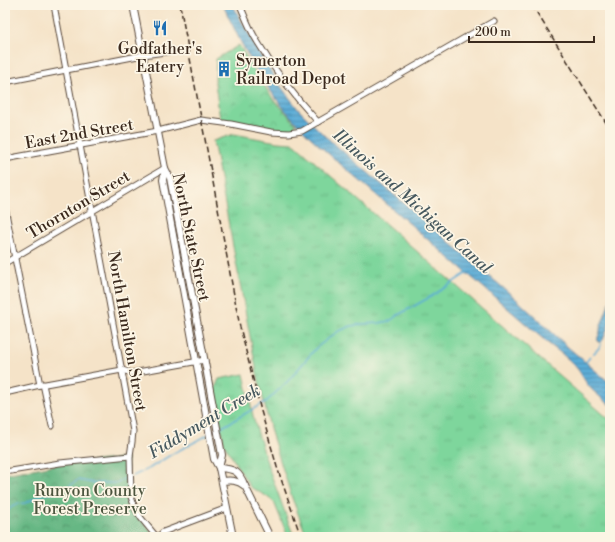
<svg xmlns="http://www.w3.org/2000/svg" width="615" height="542" viewBox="0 0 615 542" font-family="'Libre Bodoni',serif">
<defs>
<pattern id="grass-tufts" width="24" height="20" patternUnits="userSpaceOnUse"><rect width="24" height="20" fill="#7ed69c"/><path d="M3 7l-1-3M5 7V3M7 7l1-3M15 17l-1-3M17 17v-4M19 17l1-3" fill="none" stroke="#6eb886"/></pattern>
<pattern id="forest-crowns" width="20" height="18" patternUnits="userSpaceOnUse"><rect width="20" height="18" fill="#66b784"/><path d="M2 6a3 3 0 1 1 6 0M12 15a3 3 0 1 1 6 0" fill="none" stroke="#55956b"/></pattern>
<pattern id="park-crowns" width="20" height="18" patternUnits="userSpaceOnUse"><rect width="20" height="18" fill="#7ed69c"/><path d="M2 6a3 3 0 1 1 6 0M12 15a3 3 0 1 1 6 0" fill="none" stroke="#6eb886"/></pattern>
<pattern id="water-rules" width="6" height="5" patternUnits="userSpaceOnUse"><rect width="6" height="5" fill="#5bacd6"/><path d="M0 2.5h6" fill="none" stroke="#4c8cad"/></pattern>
</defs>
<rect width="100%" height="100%" fill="#fcf5e5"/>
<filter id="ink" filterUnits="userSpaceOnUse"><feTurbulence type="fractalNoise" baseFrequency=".025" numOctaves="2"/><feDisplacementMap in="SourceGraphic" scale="8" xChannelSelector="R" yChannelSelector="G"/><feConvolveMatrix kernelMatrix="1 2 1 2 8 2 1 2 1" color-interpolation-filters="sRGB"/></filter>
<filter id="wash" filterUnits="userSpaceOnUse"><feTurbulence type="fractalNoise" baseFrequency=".012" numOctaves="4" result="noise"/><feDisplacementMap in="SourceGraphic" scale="16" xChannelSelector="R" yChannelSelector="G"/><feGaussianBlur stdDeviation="0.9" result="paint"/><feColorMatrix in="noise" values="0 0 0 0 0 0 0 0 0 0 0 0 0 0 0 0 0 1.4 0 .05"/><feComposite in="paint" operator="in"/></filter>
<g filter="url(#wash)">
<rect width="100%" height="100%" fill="#f5e3c8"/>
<!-- grass -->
<g fill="url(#grass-tufts)" stroke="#5c805d">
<polygon points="234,134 277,142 293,143 610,420 610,537 307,537 292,498 271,432 257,373 213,141"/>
<polygon points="244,374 254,420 269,469 294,537 288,537 274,502 266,496 250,487 224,444 214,390 219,379"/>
</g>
<!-- forest -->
<polygon fill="url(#forest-crowns)" stroke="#507051" points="127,458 129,490 132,506 155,537 5,537 5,474 60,464"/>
<!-- park -->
<path fill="url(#park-crowns)" stroke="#5c805d" d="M239 45 254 70 271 96 295 123 296 129C271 133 245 123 220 119L215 83 216 59Z"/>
<!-- water -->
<g fill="url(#water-rules)" stroke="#4b6b7a">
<path d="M223 5H233L238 15 261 56 279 84 298 109 325 136 514 297 569 348 610 383V405C602 398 593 392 587 384 583 378 580 371 575 366 567 357 558 351 549 344L331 156C315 142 299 127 285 110 259 78 240 43 223 5Z"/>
<path d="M610 301V322L603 340 601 342H598C596 337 601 334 600 328Z"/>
</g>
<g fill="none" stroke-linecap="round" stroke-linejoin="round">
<!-- stream -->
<g stroke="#5bacd6" stroke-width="1.5">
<polyline points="593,354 600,347 601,342"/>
<polyline points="586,362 590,357"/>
<polyline points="219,429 267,401 288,381 316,348 337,332 351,326 362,324 379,323 390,321 398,315 432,296 467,273"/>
<polyline points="133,476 150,468 172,454 208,435"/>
<polyline points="5,521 8,510 16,504 25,503 44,494 53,493 63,490 78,480 93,483 118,483 125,478 129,477"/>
</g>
</g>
</g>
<g filter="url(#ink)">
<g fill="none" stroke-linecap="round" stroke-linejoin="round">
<!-- minor casing -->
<g stroke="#574638" stroke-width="7">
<g id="minor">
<path d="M54 5C80 147 107 289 133 431L132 442 130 456 131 497 135 508 141 518 155 535 159 536"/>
<path d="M240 5C245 17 250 30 257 41 274 70 295 97 318 122"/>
<polyline points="5,82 143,55 173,51"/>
<polyline points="5,159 158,131 201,120 231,124 271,132 289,133 302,131 494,21"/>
<polyline points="5,208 40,385"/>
<polyline points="5,263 165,168"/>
<polyline points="43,384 52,426"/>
<polyline points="5,393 40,385 122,370 132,373 205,360"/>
<polyline points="5,472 60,463 130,456"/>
<polyline points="158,537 163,532 227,508"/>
</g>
</g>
<!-- major casing -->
<g stroke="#574638" stroke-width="8">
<g id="major">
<polyline points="133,5 165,168 163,180 214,459 219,468 233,537"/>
<polyline points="165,168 170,178 206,368 222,455 219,468"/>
<path d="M219 468C235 469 239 471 245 486L270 537"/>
<path d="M222 481C231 480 237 480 245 486"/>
</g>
</g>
<!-- minor -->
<use href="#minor" stroke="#fff" stroke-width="5"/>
<!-- major -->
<use href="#major" stroke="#fff" stroke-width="6"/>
<!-- rail -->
<g stroke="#3b2a1e" stroke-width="1.5" stroke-dasharray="6 3" stroke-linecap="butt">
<polyline points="180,5 240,327 261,411 277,467 301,537"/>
<polyline points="532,5 610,129"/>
</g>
</g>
</g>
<!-- icons -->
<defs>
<g id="restaurant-bare" transform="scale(1.2)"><path d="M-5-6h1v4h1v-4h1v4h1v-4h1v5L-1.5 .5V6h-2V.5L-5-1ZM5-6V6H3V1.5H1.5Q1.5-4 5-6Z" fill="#1f6fb2" stroke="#fcf5e5" stroke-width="2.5" paint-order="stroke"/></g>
<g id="building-bare" transform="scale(1.2)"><path d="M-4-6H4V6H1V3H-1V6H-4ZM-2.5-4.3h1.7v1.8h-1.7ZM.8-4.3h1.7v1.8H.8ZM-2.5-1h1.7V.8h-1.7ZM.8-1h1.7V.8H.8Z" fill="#1f6fb2" stroke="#fcf5e5" stroke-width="2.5" paint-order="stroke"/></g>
</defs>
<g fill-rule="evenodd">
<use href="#restaurant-bare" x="160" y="28"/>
<use href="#building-bare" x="224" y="69"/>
</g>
<g text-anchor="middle" stroke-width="3.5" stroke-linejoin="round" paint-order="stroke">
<!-- poi labels -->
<g font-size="16" fill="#3b2a1e" stroke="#fcf5e5">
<text x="160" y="54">Godfather's<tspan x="160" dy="18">Eatery</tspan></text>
<text x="236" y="66" text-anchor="start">Symerton<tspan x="236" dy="18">Railroad Depot</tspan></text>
</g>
<!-- street labels -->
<g font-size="16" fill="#3b2a1e" stroke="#fcf5e5">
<text transform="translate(79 133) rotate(-10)" y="6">East 2nd Street</text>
<text transform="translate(78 204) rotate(-31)" y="6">Thornton Street</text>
<text transform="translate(192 237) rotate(78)" y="6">North State Street</text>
<text transform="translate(128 331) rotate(80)" y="6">North Hamilton Street</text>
</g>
<!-- park labels -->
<g font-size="16" fill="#4c553e" stroke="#fcf5e5">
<text x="90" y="496">Runyon County<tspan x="90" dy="18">Forest Preserve</tspan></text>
</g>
<!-- water labels -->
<g font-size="17" font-style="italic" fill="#46585e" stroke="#fcf5e5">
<text transform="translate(413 201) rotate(42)" y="6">Illinois and Michigan Canal</text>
<text transform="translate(204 421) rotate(-31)" y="6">Fiddyment Creek</text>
</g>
</g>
<!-- margin -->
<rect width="615" height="542" fill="none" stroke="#fcf5e5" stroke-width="20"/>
<!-- scale -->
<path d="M469 36v6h125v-6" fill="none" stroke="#3b2a1e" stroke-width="2"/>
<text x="475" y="36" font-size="12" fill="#3b2a1e" stroke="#fcf5e5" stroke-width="3" paint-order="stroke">200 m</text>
</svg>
